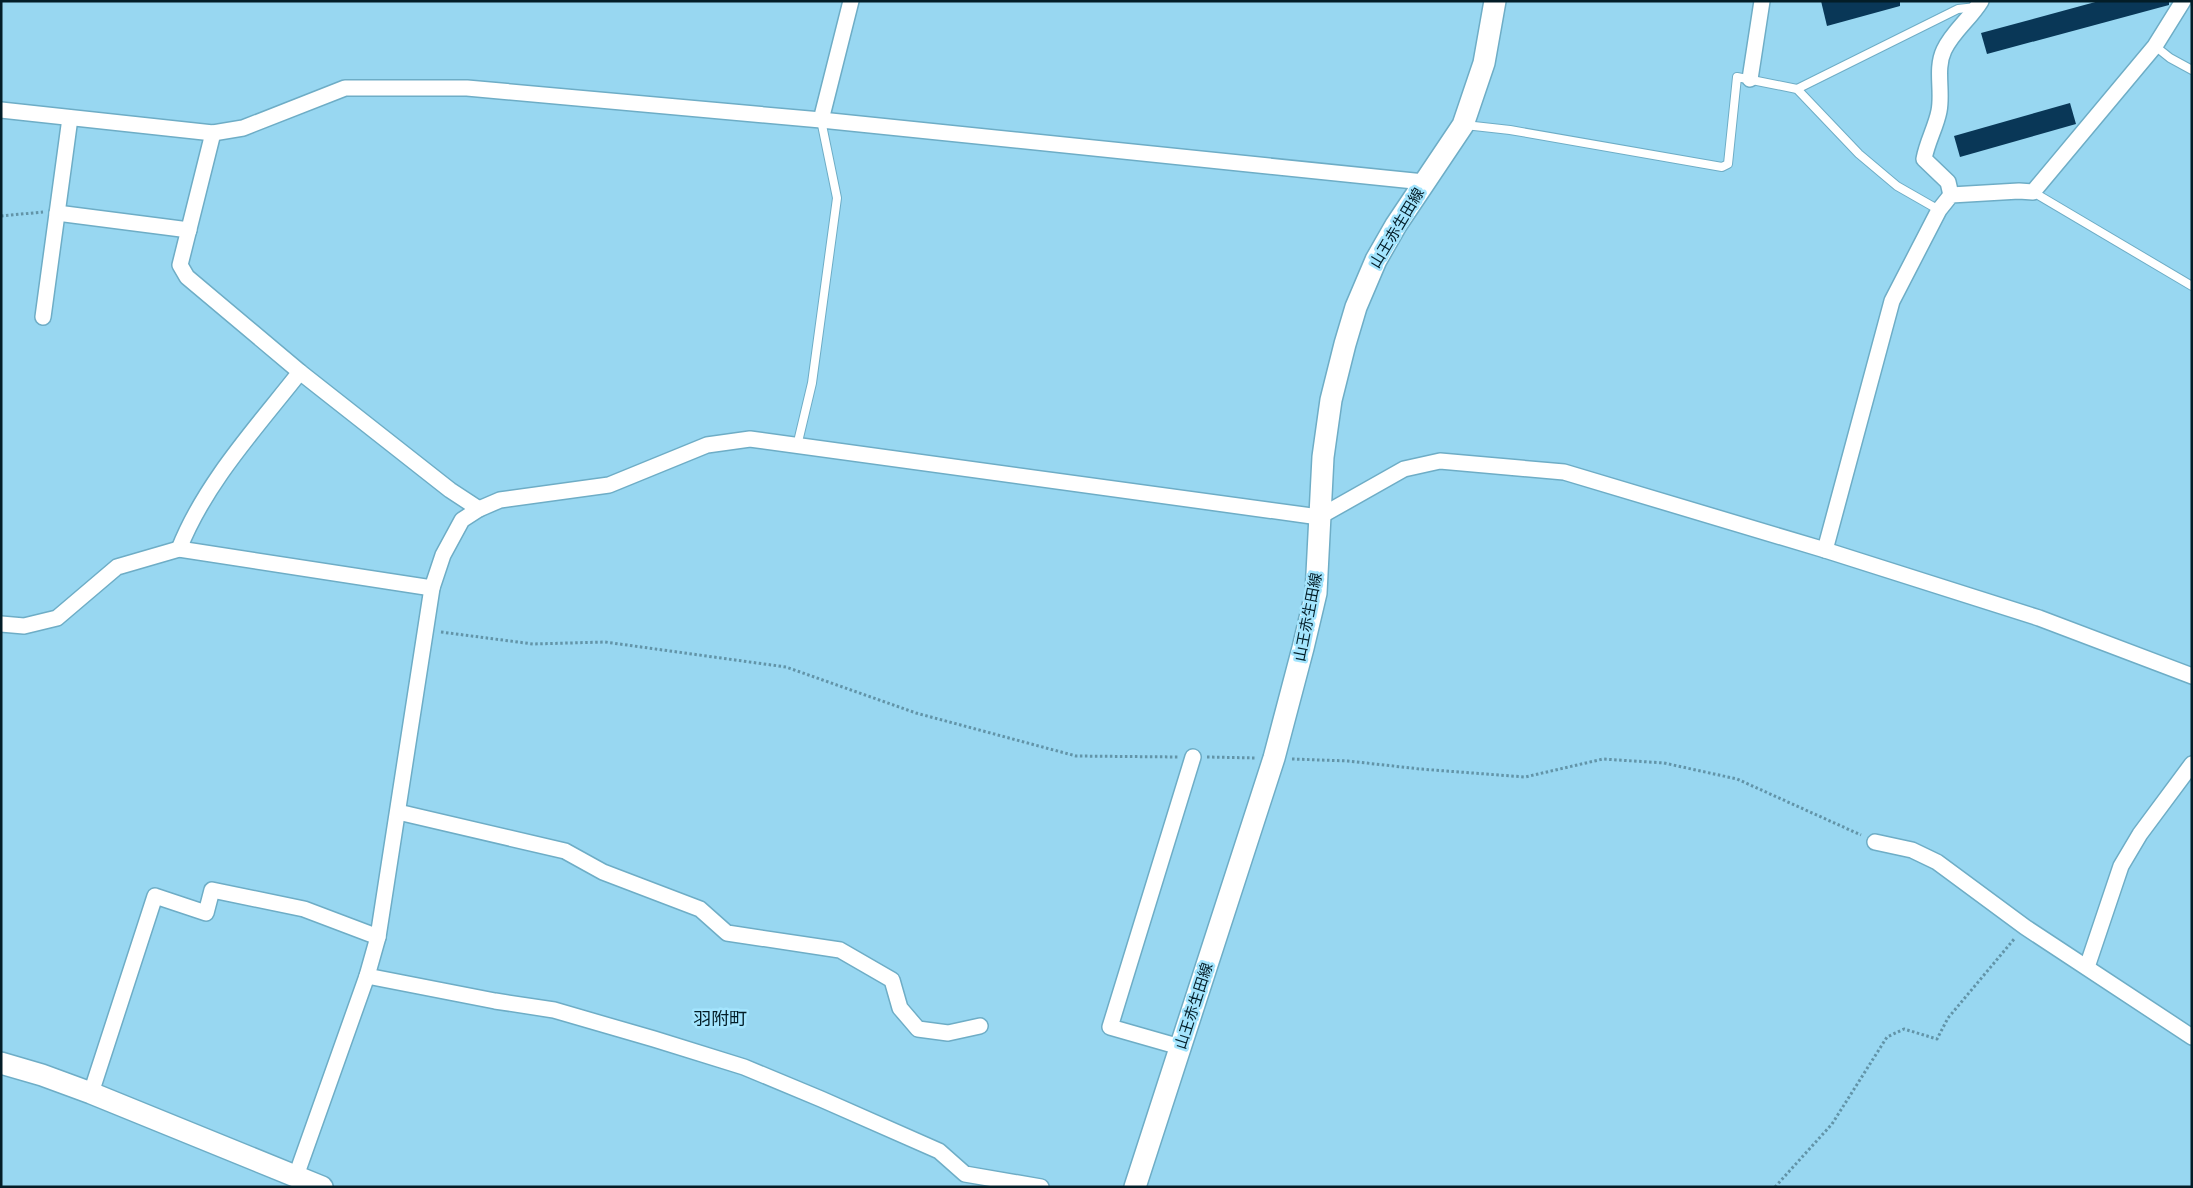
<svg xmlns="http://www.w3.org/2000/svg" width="2193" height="1188" viewBox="0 0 2193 1188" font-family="'PT Sans','Noto Sans JP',sans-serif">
<rect width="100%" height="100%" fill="#98d7f1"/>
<!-- building -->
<g fill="#093757">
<polygon points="1821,1 1900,1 1900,6 1827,26"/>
<polygon points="2099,1 2169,1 2169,5 1987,54 1981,33"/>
<polygon points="2070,103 2076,124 1960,157 1954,136"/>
</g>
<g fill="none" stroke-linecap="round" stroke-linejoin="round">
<!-- lane casing -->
<g stroke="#6eadc6" stroke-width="10">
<g id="lane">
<polyline points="2155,46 2170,58 2192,70"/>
<polyline points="1797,89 1958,9 1976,7"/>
<polyline points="1465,125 1510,130 1722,167 1728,164 1737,77 1797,89 1859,154 1897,186 1939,210"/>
<polyline points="2033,192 2192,286"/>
<polyline points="797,446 812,383 837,198 821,120"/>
</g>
</g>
<!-- street casing -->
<g stroke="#6eadc6" stroke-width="18">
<g id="street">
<polyline points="1750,79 1762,1"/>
<polyline points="1,110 213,133 243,128 345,88 467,88 821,120 1424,182"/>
<polyline points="821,120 851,1"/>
<polyline points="213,133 180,265 187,277 300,372 450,490 479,509"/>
<path d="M1951 195 1948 182 1924 159C1927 142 1936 127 1939 111 1943 91 1935 69 1944 50 1953 31 1970 19 1981 1"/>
<polyline points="57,213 189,230"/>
<polyline points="43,317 70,118"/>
<path d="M179 549C205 483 256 428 300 372"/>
<polyline points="1825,550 1892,301 1939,210 1951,195 2019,191 2033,192 2155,46 2183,1"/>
<polyline points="1,624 24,626 57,618 117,567 179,549 432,588"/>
<polyline points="398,812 565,851 603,872 700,909 727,933 840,950 892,980 900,1008 918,1029 948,1033 980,1026"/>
<polyline points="1875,842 1912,850 1937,862 2025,927 2192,1037"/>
<polyline points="2087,967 2121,866 2140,834 2192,764"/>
<polyline points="367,976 495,1001 554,1010 654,1039 744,1067 821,1099 939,1151 965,1174 1041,1187"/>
<polyline points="1180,1047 1110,1027 1193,757"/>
<polyline points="91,1093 155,896 206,913 212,890 304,909 378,937"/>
<polyline points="296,1176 367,976 378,937 432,588 443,555 462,520 479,509 500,500 609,485 707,445 750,439 1319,517 1404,469 1440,461 1564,472 1825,550 2039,618 2192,676"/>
</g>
</g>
<!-- secondary casing -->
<g stroke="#6eadc6" stroke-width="24">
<g id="secondary">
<polyline points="1,1063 42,1075 91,1093 322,1187"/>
<polyline points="1135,1187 1274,758 1303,648 1316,593 1323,457 1331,400 1345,344 1356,307 1376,260 1396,225 1463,125 1484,63 1495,1"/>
</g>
</g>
<!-- path -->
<g stroke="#6294a8" stroke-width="3" stroke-dasharray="2.5 2.5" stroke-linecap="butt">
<polyline points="1,216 43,212"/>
<polyline points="441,632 533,644 605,642 786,667 916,713 1076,756 1178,757"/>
<polyline points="1207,757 1256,758"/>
<polyline points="1292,759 1348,761 1420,769 1525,777 1603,759 1664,763 1737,779 1861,835"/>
<polyline points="1775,1187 1832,1124 1887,1037 1904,1029 1937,1039 1948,1018 2015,938"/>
</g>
<!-- lane -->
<use href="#lane" stroke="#fff" stroke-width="8"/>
<!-- street -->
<use href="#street" stroke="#fff" stroke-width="15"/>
<!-- secondary -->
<use href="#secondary" stroke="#fff" stroke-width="21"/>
</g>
<g text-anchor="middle" stroke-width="5" stroke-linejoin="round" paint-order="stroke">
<!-- street labels -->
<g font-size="15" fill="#031d27" stroke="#a4e5fe">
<text transform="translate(1397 228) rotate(-59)" y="5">山王赤生田線</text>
<text transform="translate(1308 617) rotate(-79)" y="5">山王赤生田線</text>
<text transform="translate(1194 1006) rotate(-72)" y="5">山王赤生田線</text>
</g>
<!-- quarter labels -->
<g font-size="18" fill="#031d27" stroke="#a4e5fe">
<text x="720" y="1025">羽附町</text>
</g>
</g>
<!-- border -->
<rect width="2193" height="1188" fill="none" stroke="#031d27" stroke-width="5"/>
</svg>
